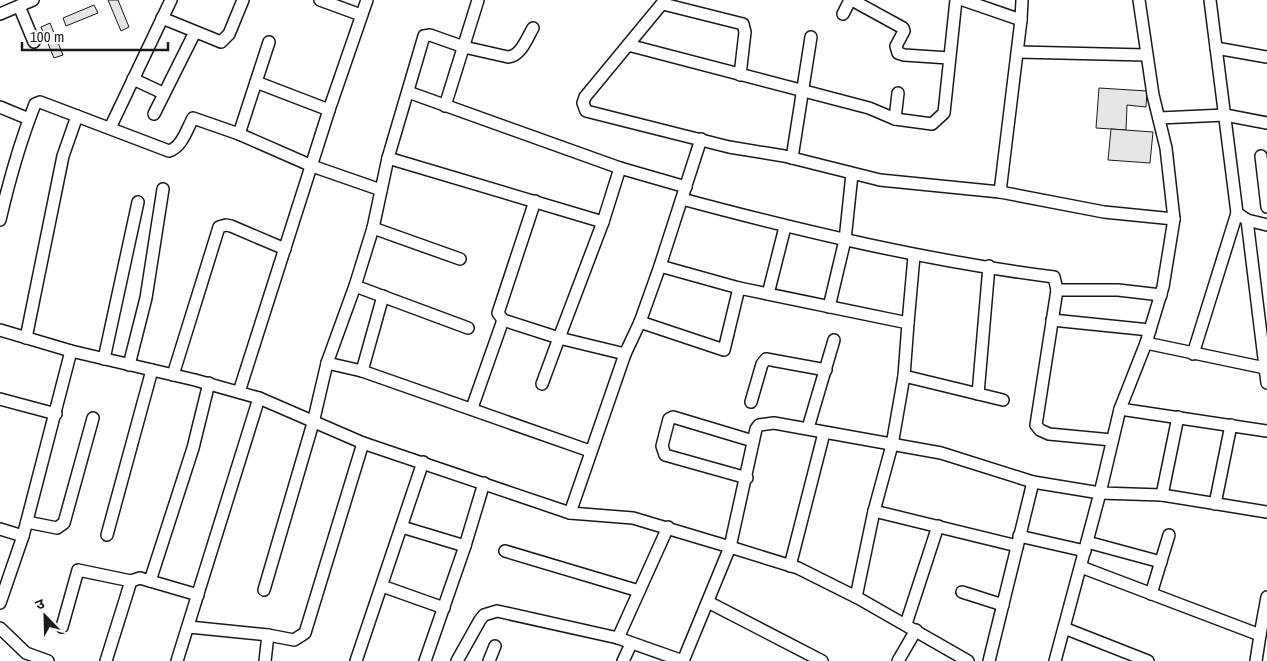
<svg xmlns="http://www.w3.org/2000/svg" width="1267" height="661" viewBox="0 0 1267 661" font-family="'Archivo Narrow','Noto Sans Devanagari',sans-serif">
<rect width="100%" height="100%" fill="#fff"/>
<!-- building -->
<g fill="#e6e6e6" stroke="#1a1a1a">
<polygon points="108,0 118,0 129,27 121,31"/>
<polygon points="94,5 98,13 66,26 63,18"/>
<polygon points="50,23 63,55 54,58 41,27"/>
<polygon points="1099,88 1147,91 1146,107 1127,105 1126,130 1096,128"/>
<polygon points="1111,129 1153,132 1150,163 1108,160"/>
</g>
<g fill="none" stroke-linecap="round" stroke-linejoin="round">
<!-- minor casing -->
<g stroke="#1a1a1a" stroke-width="14">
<g id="minor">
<polyline points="320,0 361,15"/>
<polyline points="665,0 585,97 583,103 586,111 729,147 784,156 880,180 1000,192 1104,212 1174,219"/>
<polyline points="852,0 903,28 904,31 896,46 898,53 904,55 949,58"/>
<polyline points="963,0 1021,20 1022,0"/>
<polyline points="1139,0 1153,95 1166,148 1174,219 1163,287 1146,343"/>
<polyline points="1210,0 1237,213 1247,220 1267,225"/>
<polyline points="663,4 743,24 745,32 740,75"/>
<polyline points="19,6 34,42"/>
<polyline points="0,14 33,0"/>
<polyline points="843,14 850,0"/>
<polyline points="162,18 221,42 229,34 243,0"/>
<path d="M533 28C527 38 521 56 508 57L464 47 430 35 424 36 388 158 373 228 355 286 327 363 362 371 590 451"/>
<polyline points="628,45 869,108 895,119 932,124 944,113 956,0"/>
<polyline points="1216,48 1267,57"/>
<polyline points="1018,52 1146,55"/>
<polyline points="133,79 163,93"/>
<polyline points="256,82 329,110"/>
<polyline points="408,92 620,168 686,187"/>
<polyline points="445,106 478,0"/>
<polyline points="0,107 29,119"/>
<polyline points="154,114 195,32"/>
<polyline points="1159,118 1225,115 1267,123"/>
<polyline points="895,119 898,93"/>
<polyline points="110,128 171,0"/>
<polyline points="239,134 269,42"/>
<polyline points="1261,156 1267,207"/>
<polyline points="388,158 603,222 620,168"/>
<polyline points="792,158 811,37"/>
<polyline points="1000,192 1021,20"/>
<path d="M682 199C805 232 928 261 1054 277L1057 290H1118L1161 295"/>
<polyline points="535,201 498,313 503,320 559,338 603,222"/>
<path d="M0 220C9 181 20 142 35 104L40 102 169 151C182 147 187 129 193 118L239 134 312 166 381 190"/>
<polyline points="1247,220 1267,383"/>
<polyline points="373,228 460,259"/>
<polyline points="660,266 739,288"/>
<polyline points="355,286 468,328"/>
<polyline points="1057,290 1036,425 1040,430 1049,434 1112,440"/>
<polyline points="768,294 785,227"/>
<polyline points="829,307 845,240 852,174"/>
<polyline points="1052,320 1150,330"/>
<polyline points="640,322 724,350 739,288 908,323 904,376 892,445 874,511 1017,546"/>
<polyline points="908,323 914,256"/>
<polyline points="0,330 71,351 195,380 259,398 363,443 570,513 633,518 730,547 683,661"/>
<polyline points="26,338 63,156 77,116"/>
<polyline points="1193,354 1237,213"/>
<polyline points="104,359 138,202"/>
<polyline points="129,365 146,298 163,189"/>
<polyline points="362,371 383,296"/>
<polyline points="173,375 219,227 226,225 231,226 285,249"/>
<polyline points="904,376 1003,400"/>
<polyline points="542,384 559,338 625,354"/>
<polyline points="239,392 329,110 367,0"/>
<polyline points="978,394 989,266"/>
<polyline points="0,399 56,414"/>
<polyline points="751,402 762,364 766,359 826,370"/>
<polyline points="472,408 503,320"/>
<polyline points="1120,409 1146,343 1265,368"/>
<polyline points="808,428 834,340"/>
<polyline points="1267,431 1120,409 1100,493 1162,495 1267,512"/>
<polyline points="747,478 665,455 662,446 669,419 673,417 753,441"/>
<polyline points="1162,495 1178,417"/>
<polyline points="1215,504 1231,425"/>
<polyline points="570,513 625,354 640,322 660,266 701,139"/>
<polyline points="27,522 57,528 64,523 93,418"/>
<polyline points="402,527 465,546"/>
<polyline points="0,529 23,536 0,603"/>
<polyline points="107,535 152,370"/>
<polyline points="23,536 71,351"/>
<polyline points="1019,536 1085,551"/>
<polyline points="1087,542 1161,562"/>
<polyline points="505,551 639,591"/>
<polyline points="790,566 824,433"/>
<polyline points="1081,567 1260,635 1267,597"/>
<polyline points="150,581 198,595"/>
<polyline points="382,586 444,608"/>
<polyline points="264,590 313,423 327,363"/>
<polyline points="962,592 1003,605"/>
<polyline points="1151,594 1169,535"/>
<polyline points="856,597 874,511"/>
<polyline points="708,602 822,661"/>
<polyline points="906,624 938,526"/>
<polyline points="62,627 78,570 131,581"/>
<polyline points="189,627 268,635 265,661"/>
<polyline points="0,628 26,653 48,661"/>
<polyline points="1064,628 1148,661"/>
<polyline points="268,635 294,640 305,633 363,443"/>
<polyline points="618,638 668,527"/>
<polyline points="106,661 131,581 140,578 150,581 193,448 209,383"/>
<polyline points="177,661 259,398"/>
<polyline points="356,661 423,462"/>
<polyline points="425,661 465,546 484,483"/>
<polyline points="457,661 480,620 484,615 497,611 618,638 683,661"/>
<polyline points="489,661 495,646"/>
<polyline points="623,661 631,644"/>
<polyline points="898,661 916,630"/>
<polyline points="968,661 858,598 798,568 730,547 756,429 759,425 774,423 941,453 1033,482 1100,493 1055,661"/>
<polyline points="989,661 1033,482"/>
<polyline points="1256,661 1260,635"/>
</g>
</g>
<!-- minor -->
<use href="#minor" stroke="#fff" stroke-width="11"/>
</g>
<!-- north arrow -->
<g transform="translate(45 616) rotate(337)" stroke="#ffffff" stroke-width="4" paint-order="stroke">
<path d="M0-4L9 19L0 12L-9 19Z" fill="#1a1a1a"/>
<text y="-8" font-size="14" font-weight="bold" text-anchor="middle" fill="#1a1a1a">उ</text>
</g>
<!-- scale -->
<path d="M22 42v8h146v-8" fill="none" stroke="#1a1a1a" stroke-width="2.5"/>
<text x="30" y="42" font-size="15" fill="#1a1a1a" stroke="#ffffff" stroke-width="4" paint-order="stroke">100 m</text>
</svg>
